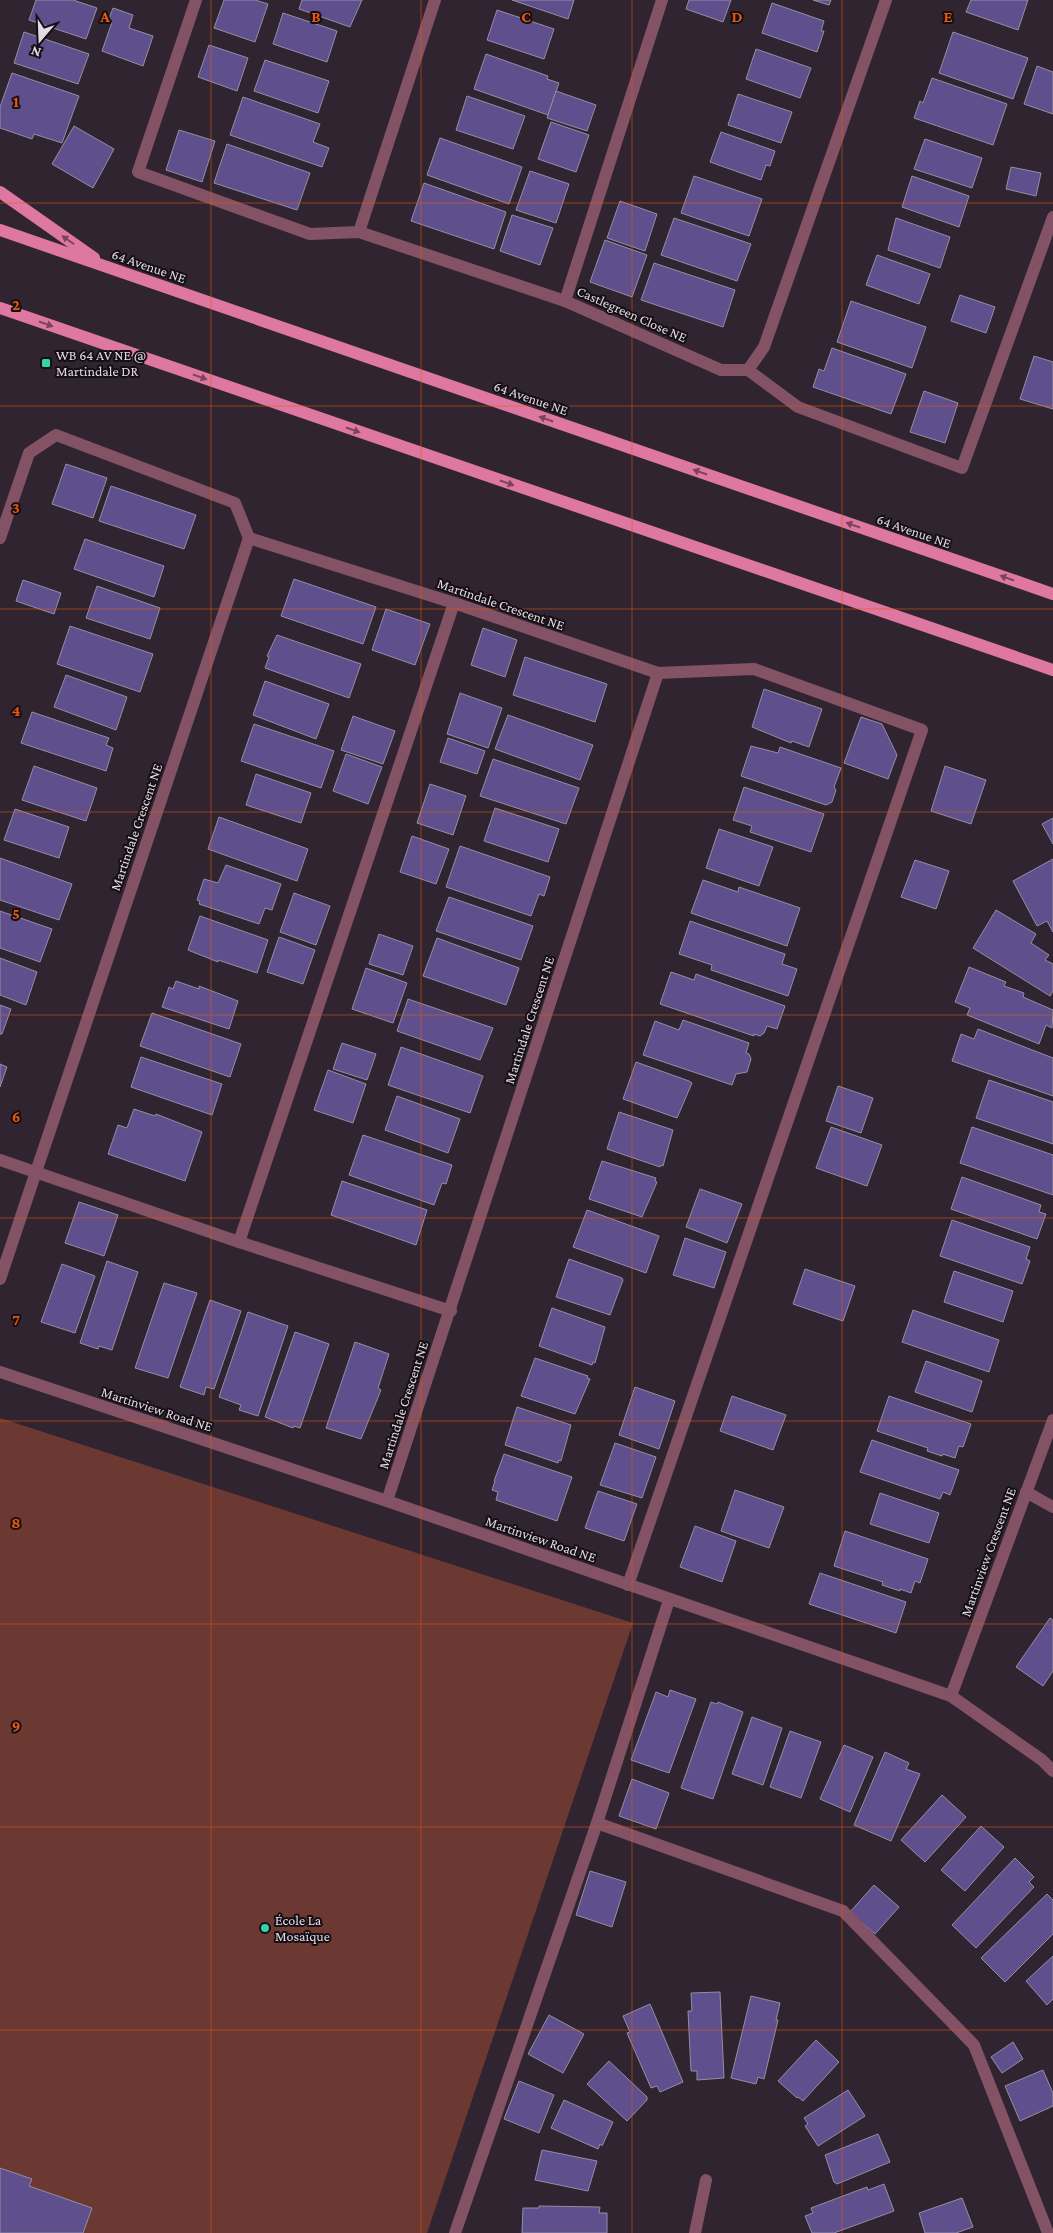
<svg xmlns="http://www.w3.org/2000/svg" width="1053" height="2233" viewBox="0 0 1053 2233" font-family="'Crimson Pro',serif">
<rect width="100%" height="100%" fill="#302431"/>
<!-- green -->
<polygon fill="#6c3832" points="0,1418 633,1623 427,2233 0,2233"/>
<!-- building -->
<g fill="#5f508d" stroke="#928fa3">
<polygon points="36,0 73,0 97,8 86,39 29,20"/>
<polygon points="224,0 255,0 268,4 255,42 214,28"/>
<polygon points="302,0 362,0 350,27 299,9"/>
<polygon points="512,0 574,0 568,19"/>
<polygon points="689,0 731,0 723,22 686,9"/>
<polygon points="813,0 831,0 829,5"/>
<polygon points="971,0 1028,0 1018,30 966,12"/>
<polygon points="772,3 824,21 821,31 824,31 817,52 762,33"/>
<polygon points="113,8 133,15 129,28 153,36 143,66 102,51 112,22 108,21"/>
<polygon points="497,10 554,29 544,59 487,40"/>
<polygon points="283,13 337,31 327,62 273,44"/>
<polygon points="24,32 89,54 78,84 14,63"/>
<polygon points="953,32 1028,58 1013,99 939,73"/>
<polygon points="209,45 248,58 237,91 198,77"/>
<polygon points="756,49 811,68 800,98 746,79"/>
<polygon points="486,54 548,76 547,79 559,83 548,115 474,89"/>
<polygon points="265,60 329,81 318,113 254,91"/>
<polygon points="1037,66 1053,72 1053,114 1024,104"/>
<polygon points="12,73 79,96 62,143 34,134 32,139 0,128 0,107"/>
<polygon points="932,78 1007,104 993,145 914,118 920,101 923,103"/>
<polygon points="556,91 596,105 587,131 547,118"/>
<polygon points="738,94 792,112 781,143 728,125"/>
<polygon points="467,96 525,116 513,149 456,130"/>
<polygon points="243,97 320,124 313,142 329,148 322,167 230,135"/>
<polygon points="551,122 589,135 576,172 538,159"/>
<polygon points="74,126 114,149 93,188 52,164"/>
<polygon points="179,130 215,141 202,182 166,170"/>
<polygon points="721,132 775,151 770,166 766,165 761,180 710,162"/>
<polygon points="440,138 522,167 509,204 427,175"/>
<polygon points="925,139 982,158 972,188 914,169"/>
<polygon points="227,144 310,173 297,210 214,183"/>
<polygon points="1011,167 1041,173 1036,196 1006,189"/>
<polygon points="530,171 569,184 556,223 516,210"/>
<polygon points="694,176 762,199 749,236 681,213"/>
<polygon points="912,176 969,196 959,227 902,207"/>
<polygon points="424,183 506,212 494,249 411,221"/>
<polygon points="620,201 657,214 645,251 607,238"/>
<polygon points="512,215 553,228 540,265 500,251"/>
<polygon points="674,218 751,244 737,281 661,255"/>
<polygon points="896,218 950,237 940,268 888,250"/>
<polygon points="605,240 647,255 632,297 590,282"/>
<polygon points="877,255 930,274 919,304 866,285"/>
<polygon points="654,263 735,290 723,327 641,300"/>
<polygon points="960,295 995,307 986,333 951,321"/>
<polygon points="851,301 926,327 912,368 837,342"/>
<polygon points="832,348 906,374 891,414 813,387 819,369 824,371"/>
<polygon points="1034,356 1053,362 1053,409 1020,399"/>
<polygon points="924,391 958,403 945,443 910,432"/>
<polygon points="66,464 107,478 93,518 52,504"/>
<polygon points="111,486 196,515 184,549 99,521"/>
<polygon points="85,539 164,566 154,597 74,569"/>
<polygon points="294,579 376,607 363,644 281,616"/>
<polygon points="23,580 61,593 54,614 16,601"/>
<polygon points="97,586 160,608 150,639 86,618"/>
<polygon points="386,609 430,624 415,665 372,650"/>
<polygon points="70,626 153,654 140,692 57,664"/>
<polygon points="483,628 517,640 505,677 471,665"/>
<polygon points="277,635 361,664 349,698 265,668 269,657 267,656"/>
<polygon points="525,657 607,684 595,722 513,695"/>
<polygon points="66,675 127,697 116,730 54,707"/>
<polygon points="265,681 329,704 316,739 253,715"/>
<polygon points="764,689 822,709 809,747 792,741 791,743 752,727"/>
<polygon points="460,693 502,708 488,748 447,734"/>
<polygon points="32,712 109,738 106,745 113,748 106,771 21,743"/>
<polygon points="508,715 593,745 580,780 495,749"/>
<polygon points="353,716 395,731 383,764 341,750"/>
<polygon points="861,717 882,724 897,755 888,779 844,763"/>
<polygon points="254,724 334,751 321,788 241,761"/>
<polygon points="448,738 485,751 477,774 440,762"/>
<polygon points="751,746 778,753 780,747 841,768 834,787 836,790 832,802 826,805 741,776"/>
<polygon points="346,754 382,767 368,804 333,791"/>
<polygon points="493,759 579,788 566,824 480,796"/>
<polygon points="34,766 97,788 86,821 22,800"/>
<polygon points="945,766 986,780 971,824 931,811"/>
<polygon points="256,774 311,793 301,823 246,805"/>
<polygon points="430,784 466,796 453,835 417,823"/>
<polygon points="744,787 824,814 811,852 750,832 752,826 733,820"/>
<polygon points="495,808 559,829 548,862 484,841"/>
<polygon points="15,809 69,827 59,858 4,840"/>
<polygon points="219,817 308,849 297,881 208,849"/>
<polygon points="1053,818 1053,844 1042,824"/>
<polygon points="719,829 773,847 759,886 706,868"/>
<polygon points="412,836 449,849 436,884 400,872"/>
<polygon points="460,846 550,877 544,896 539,894 531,916 446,887"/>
<polygon points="0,858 72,884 59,920 0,900"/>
<polygon points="1053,859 1053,932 1047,921 1037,926 1013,881"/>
<polygon points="915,860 949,871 936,909 901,897"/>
<polygon points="226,865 281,884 272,910 265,908 259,924 199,904 200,901 197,900 204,879 218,883"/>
<polygon points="703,880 738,892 739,887 800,908 787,946 691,913"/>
<polygon points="294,893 330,906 316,945 280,932"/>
<polygon points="449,897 533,926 521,960 436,931"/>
<polygon points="996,910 1036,934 1031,943 1049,955 1045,960 1053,964 1053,991 1050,996 973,948"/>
<polygon points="0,911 52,929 40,962 0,948"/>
<polygon points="200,916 268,940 257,973 218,960 218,962 188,950"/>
<polygon points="690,921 785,954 782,964 797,969 788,996 711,970 712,965 679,954"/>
<polygon points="379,934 413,946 403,975 369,964"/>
<polygon points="279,937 315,950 303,984 267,972"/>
<polygon points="437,938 519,968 506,1005 423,976"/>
<polygon points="0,958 37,972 26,1005 0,995"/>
<polygon points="969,967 1006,982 1004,986 1024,993 1023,997 1053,1010 1052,1028 1046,1025 1039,1044 967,1015 970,1008 955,1002"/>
<polygon points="366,968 407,983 393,1023 352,1009"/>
<polygon points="671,972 694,980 696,974 785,1006 777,1029 767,1026 764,1033 760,1036 754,1034 754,1036 660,1004"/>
<polygon points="176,981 199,989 199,986 238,1001 229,1029 162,1007 169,987 173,989"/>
<polygon points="408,999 493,1028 480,1060 397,1031"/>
<polygon points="0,1005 11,1009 2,1034 0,1034"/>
<polygon points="152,1013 241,1044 230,1077 140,1046"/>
<polygon points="683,1020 749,1043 746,1053 749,1054 751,1059 747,1072 736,1074 732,1085 643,1055 655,1021 679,1030"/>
<polygon points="978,1029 1053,1058 1053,1096 952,1061 961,1034 974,1039"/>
<polygon points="342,1043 376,1054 367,1080 333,1069"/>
<polygon points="401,1047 483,1076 470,1113 388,1085"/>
<polygon points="141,1057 222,1084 212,1115 131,1087"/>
<polygon points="636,1062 689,1081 692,1083 677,1118 623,1099"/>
<polygon points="0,1064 7,1067 0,1087"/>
<polygon points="328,1070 366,1084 353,1123 314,1110"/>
<polygon points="989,1080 1053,1102 1053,1144 976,1118"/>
<polygon points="838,1086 873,1098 861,1133 826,1121"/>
<polygon points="397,1096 460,1119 448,1153 385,1130"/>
<polygon points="134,1109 155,1116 156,1114 202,1132 185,1181 108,1154 118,1125 127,1128"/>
<polygon points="619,1112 673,1130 663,1166 661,1165 660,1167 607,1149"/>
<polygon points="831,1127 882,1145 867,1186 816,1168"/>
<polygon points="972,1127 1053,1155 1053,1195 960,1163"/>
<polygon points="363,1135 452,1165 446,1184 442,1183 434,1205 349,1175"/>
<polygon points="602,1161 656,1178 655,1181 657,1182 642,1217 589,1199"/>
<polygon points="962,1177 1041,1205 1039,1212 1046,1214 1037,1239 951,1209"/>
<polygon points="342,1181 427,1210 416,1245 331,1215"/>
<polygon points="700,1189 742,1204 727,1243 686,1227"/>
<polygon points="79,1202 118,1215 104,1256 65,1243"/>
<polygon points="587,1210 659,1236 646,1273 573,1247"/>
<polygon points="952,1220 1030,1247 1026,1259 1030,1261 1022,1284 940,1256"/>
<polygon points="685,1238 726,1252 714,1288 673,1275"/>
<polygon points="569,1259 622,1278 623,1280 610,1315 556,1297"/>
<polygon points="107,1261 138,1272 112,1350 99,1346 98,1349 80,1343"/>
<polygon points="62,1264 95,1276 75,1333 41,1322"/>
<polygon points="805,1269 855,1286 843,1321 793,1304"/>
<polygon points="954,1271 1013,1291 1003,1322 944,1302"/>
<polygon points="164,1283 197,1293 168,1378 135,1368"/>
<polygon points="210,1300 241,1311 214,1389 206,1387 204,1395 180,1387"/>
<polygon points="552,1308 605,1327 595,1363 593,1362 592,1365 539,1346"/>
<polygon points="913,1310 999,1340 989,1372 902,1342"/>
<polygon points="248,1312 288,1326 258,1416 239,1410 241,1405 219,1397"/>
<polygon points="295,1332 329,1344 300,1428 294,1426 293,1428 265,1417"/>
<polygon points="355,1342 389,1354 378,1388 381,1390 361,1439 326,1428"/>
<polygon points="535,1358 588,1376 587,1378 590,1379 575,1414 521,1396"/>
<polygon points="926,1361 982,1381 972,1412 915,1392"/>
<polygon points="635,1387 675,1401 659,1449 619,1435"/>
<polygon points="732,1396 786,1415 773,1450 720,1431"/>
<polygon points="889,1396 971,1424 963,1447 959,1446 955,1458 943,1454 942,1456 927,1451 928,1448 877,1431"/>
<polygon points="517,1407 571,1425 561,1461 559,1460 558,1463 505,1445"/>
<polygon points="872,1440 959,1470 950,1495 943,1492 940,1499 860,1472"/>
<polygon points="615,1443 656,1457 642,1498 600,1485"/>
<polygon points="504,1454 572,1477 557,1521 496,1500 498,1492 492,1490 495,1481 494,1481"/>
<polygon points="735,1490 784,1507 769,1548 721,1531"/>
<polygon points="598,1491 637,1504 624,1541 585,1528"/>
<polygon points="880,1493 939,1513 929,1543 870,1524"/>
<polygon points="695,1526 736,1541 722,1582 680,1567"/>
<polygon points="845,1531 928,1559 920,1583 915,1581 911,1593 900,1589 900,1591 882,1585 883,1582 834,1566"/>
<polygon points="820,1573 906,1602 896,1633 809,1604"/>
<polygon points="1050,1618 1053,1620 1053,1671 1043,1686 1016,1667"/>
<polygon points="670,1690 696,1699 669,1773 631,1760 656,1692 668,1697"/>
<polygon points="711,1702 717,1704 718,1702 743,1712 713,1799 681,1788"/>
<polygon points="752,1717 782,1728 763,1785 732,1774"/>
<polygon points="790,1731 821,1742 801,1798 770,1787"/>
<polygon points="844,1745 873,1757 850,1812 820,1799"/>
<polygon points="885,1752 909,1763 906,1769 920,1774 891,1841 854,1825"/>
<polygon points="632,1779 669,1793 656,1829 619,1816"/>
<polygon points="942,1795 966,1817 925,1862 901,1840"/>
<polygon points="981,1826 1004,1847 965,1891 941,1870"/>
<polygon points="1015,1858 1034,1877 1029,1882 1034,1887 976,1948 952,1925"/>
<polygon points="590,1871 626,1882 612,1927 576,1915"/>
<polygon points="874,1885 899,1907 875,1934 850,1912"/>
<polygon points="1047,1894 1053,1900 1053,1934 1005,1982 981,1958"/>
<polygon points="1053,1956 1053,1999 1047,2005 1026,1981"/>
<polygon points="720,1992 724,2078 697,2080 697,2071 691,2071 688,2011 692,2011 691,1993"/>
<polygon points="751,1996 780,2003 776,2020 778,2020 764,2079 758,2077 756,2084 731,2078"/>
<polygon points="650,2004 683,2082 660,2092 657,2086 651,2088 627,2033 630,2032 623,2016"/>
<polygon points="549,2015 584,2034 563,2073 528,2054"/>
<polygon points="816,2040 839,2062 803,2101 798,2097 797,2098 778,2081"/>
<polygon points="1013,2042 1023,2059 1002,2073 991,2057"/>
<polygon points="609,2061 647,2097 647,2100 627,2121 587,2084"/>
<polygon points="1043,2070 1053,2093 1053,2106 1020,2121 1005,2086"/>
<polygon points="519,2081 554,2095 539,2133 504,2119"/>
<polygon points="848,2090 865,2116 818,2146 805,2126 808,2124 804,2118"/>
<polygon points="564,2100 613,2122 602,2146 600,2144 598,2149 551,2128"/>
<polygon points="878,2134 890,2162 837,2184 834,2182 825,2155"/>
<polygon points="542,2150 597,2161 588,2191 535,2180"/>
<polygon points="0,2168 32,2179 29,2186 92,2208 83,2233 0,2233"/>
<polygon points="884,2184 894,2211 834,2233 812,2233 805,2216 813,2213 811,2208 867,2187 868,2190"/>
<polygon points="962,2198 973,2227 956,2233 925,2233 919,2213"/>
<polygon points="539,2206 600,2207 599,2213 607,2213 607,2233 522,2233 523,2208 539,2208"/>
</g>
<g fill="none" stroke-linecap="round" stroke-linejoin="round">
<!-- minor -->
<g stroke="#845265" stroke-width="12">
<polyline points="196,0 138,172 310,234 359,232 565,301 721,370 748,370"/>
<polyline points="359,232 435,0"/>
<polyline points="565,301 662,0"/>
<polyline points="748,370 798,407 962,468 1053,217"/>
<polyline points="748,370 764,347 886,0"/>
<polyline points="0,538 29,453 56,435 235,503 249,538"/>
<polyline points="0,1160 239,1242 451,1311"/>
<polyline points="239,1242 454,603"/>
<polyline points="0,1279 249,538 454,603 658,673 387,1501"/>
<polyline points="0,1372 387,1501 951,1696 1042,1760 1053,1771"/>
<polyline points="1026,1492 1053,1507"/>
<polyline points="628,1585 922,730 754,669 658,673"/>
<polyline points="951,1696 1053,1420"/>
<polyline points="597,1823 843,1911 974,2045 1048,2233"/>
<polyline points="455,2233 597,1823 669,1600"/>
<polyline points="695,2233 706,2180"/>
</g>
<!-- major -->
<g stroke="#de78a1" stroke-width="12">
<polyline points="0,192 94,258"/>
<polyline points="0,230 1053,594"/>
<polyline points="0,308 1053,670"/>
</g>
</g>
<!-- one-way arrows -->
<defs><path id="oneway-solid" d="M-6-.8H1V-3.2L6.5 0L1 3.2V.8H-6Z" transform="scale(1.25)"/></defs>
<g fill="#7a445b">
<use href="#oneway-solid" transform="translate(68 240) rotate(-145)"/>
<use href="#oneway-solid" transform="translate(46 324) rotate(19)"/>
<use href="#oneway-solid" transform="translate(200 377) rotate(19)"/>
<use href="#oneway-solid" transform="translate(546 419) rotate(-161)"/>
<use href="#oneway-solid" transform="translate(353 430) rotate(19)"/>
<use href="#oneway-solid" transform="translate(700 472) rotate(-161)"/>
<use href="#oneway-solid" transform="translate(507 483) rotate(19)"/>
<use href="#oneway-solid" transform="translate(853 525) rotate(-161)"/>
<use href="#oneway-solid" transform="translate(1007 578) rotate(-161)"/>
</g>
<!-- grid -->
<path fill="none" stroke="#e8590c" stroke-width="1" stroke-opacity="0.55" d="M211 0V2233M421 0V2233M632 0V2233M842 0V2233M0 203H1053M0 406H1053M0 609H1053M0 812H1053M0 1015H1053M0 1218H1053M0 1421H1053M0 1624H1053M0 1827H1053M0 2030H1053"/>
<!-- markers -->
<g fill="#34d4a7" stroke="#150f15" stroke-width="2">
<rect x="41" y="358" width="10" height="10" rx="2.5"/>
<circle cx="265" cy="1928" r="5"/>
</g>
<g text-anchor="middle" stroke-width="4" stroke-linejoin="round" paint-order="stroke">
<!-- street labels -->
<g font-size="14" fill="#e3dbe4" stroke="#150f15">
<text transform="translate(149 266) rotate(19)" y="5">64 Avenue NE</text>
<text transform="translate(632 314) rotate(24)" y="5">Castlegreen Close NE</text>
<text transform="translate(531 398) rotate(19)" y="5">64 Avenue NE</text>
<text transform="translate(914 531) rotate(19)" y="5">64 Avenue NE</text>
<text transform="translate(501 604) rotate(19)" y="5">Martindale Crescent NE</text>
<text transform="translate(136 827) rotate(-71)" y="5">Martindale Crescent NE</text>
<text transform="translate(529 1020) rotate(-72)" y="5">Martindale Crescent NE</text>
<text transform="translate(403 1405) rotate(-72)" y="5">Martindale Crescent NE</text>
<text transform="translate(157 1409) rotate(18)" y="5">Martinview Road NE</text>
<text transform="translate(541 1539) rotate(19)" y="5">Martinview Road NE</text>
<text transform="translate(988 1552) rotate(-70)" y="5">Martinview Crescent NE</text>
</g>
<!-- poi labels -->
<g font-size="14" fill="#e3dbe4" stroke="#150f15" text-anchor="start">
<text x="56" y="360">WB 64 AV NE @<tspan x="56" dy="16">Martindale DR</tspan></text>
<text x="275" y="1925">École La<tspan x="275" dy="16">Mosaïque</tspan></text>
</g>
</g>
<g font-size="16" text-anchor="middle" font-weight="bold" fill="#e8590c" stroke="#150f15" stroke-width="4" stroke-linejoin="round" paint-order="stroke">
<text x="105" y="22">A</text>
<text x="316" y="22">B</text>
<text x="526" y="22">C</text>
<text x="737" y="22">D</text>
<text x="948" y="22">E</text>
<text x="16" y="107">1</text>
<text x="16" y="310">2</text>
<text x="16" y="513">3</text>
<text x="16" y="716">4</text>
<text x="16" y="919">5</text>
<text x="16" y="1122">6</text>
<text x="16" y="1325">7</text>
<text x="16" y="1528">8</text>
<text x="16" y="1731">9</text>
</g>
<!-- north arrow -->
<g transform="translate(40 40) rotate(199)" stroke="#150f15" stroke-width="4" paint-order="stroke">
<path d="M0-4L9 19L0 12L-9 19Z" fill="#e3dbe4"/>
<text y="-8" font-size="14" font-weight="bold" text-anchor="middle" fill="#e3dbe4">N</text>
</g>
</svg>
